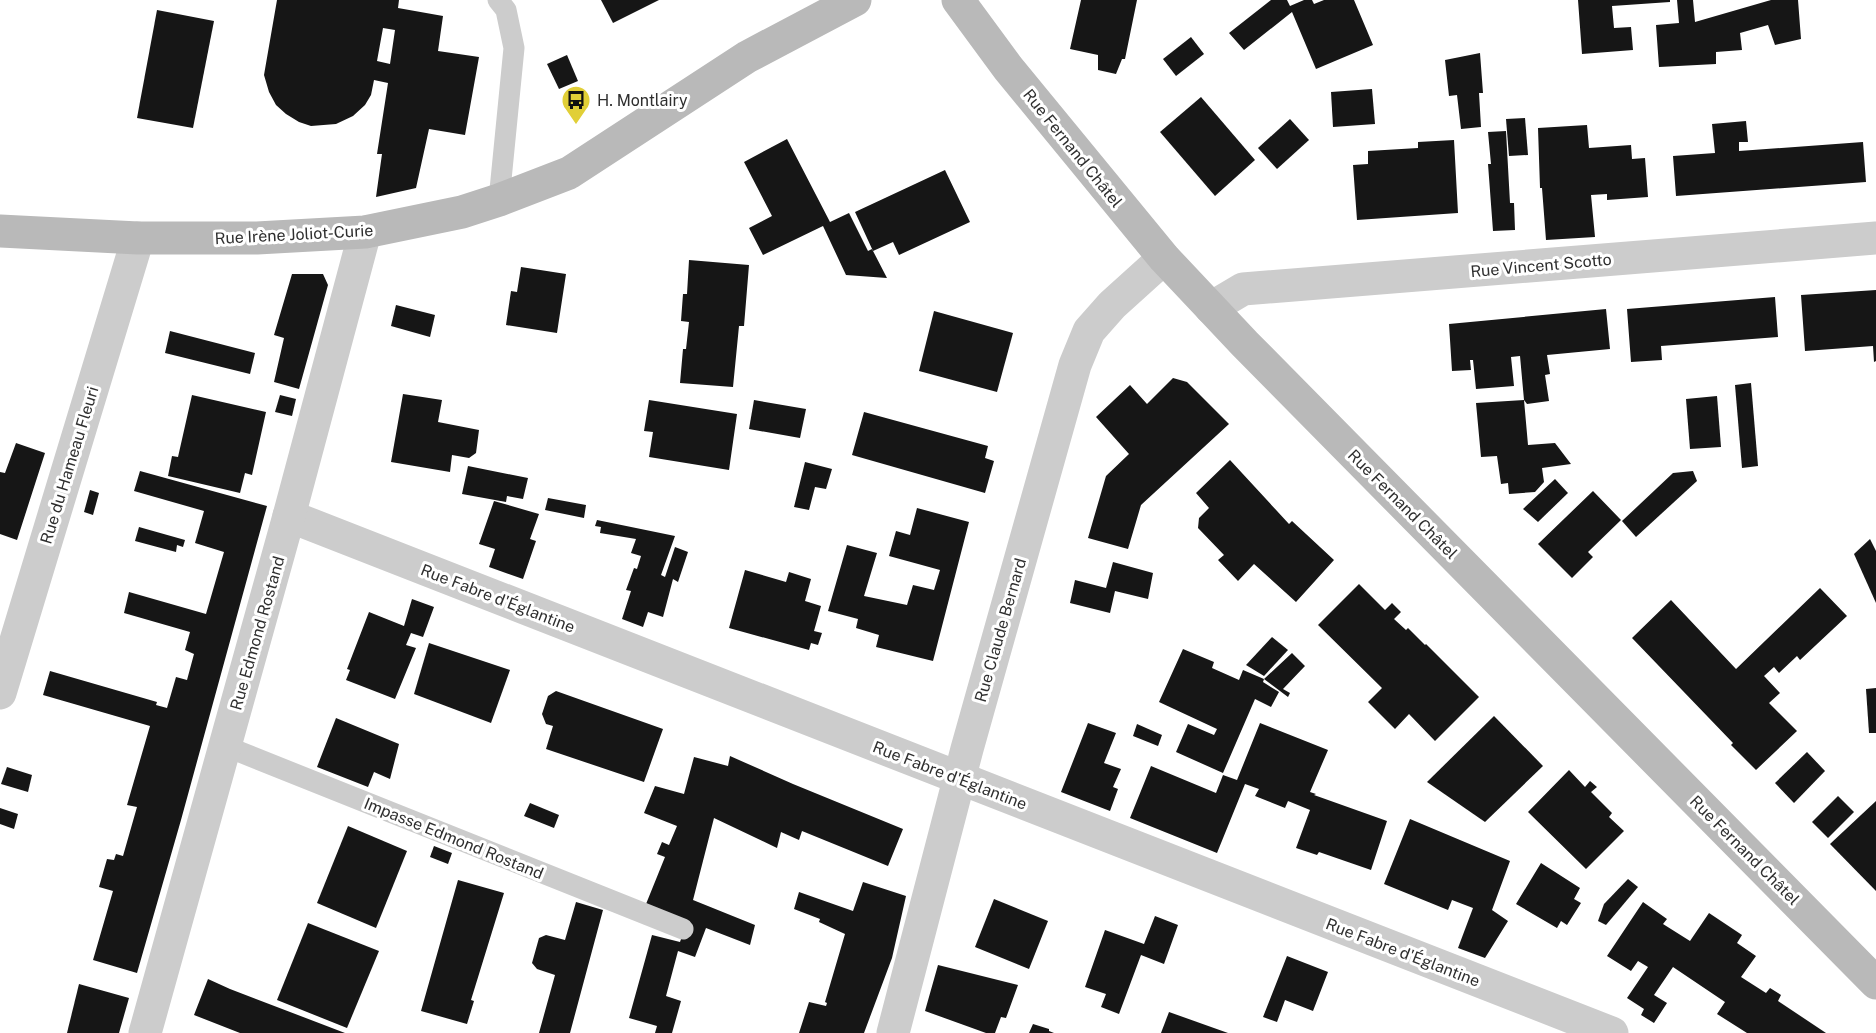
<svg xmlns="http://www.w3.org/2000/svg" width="1876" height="1033" viewBox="0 0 1876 1033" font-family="'Public Sans',sans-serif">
<rect width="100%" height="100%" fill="#fff"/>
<!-- building -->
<g fill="#161616" fill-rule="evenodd">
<path d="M277 0H399L398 8 443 16 438 51 479 57 465 135 429 129 416 188 376 197 382 154H377L388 83 374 80 371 95 365 105 353 116 336 124 311 126 299 122 286 114 276 105 269 92 264 75ZM383 28 395 30 390 64 377 61Z"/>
<polygon points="601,0 659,0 613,23"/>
<polygon points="1081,0 1137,0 1125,59 1122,59 1116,74 1098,70 1098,55 1070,49"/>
<polygon points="1271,0 1287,0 1290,6 1304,0 1312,0 1314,4 1324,0 1354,0 1373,45 1316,69 1292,12 1244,50 1229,33"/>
<polygon points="1578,0 1670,0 1670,2 1612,6 1614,28 1631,27 1633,50 1582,54"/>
<polygon points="1677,0 1693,0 1695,22 1771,0 1798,0 1801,39 1775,45 1768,25 1740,33 1742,50 1716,52 1716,64 1659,67 1656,25 1679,23"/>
<polygon points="157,10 214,21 193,128 137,118"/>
<polygon points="1191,37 1204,54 1176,76 1163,59"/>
<polygon points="1480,53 1483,93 1479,93 1481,127 1461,129 1457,95 1449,96 1445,60"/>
<polygon points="567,55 578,81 559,89 547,64"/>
<polygon points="1372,89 1375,124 1333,127 1331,92"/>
<polygon points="1201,97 1255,160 1215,196 1160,132"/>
<polygon points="1525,118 1528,155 1509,156 1506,119"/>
<polygon points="1290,119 1309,140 1277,169 1258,148"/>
<polygon points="1746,121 1748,142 1739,142 1739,151 1863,142 1866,182 1676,196 1673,156 1715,153 1712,124"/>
<polygon points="1587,125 1589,148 1631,145 1632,159 1645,158 1648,197 1607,200 1607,194 1591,195 1595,237 1546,240 1542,188 1540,188 1538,128"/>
<polygon points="1506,131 1510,203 1514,203 1515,230 1493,231 1488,164 1491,164 1488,132"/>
<polygon points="787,139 830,222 849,213 868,251 872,249 887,278 846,275 823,226 763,255 749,228 772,216 744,162"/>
<polygon points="1454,140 1458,213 1357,220 1353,165 1368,164 1368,151 1418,148 1418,142"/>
<polygon points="945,170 970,222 899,255 893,242 873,251 855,212"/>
<polygon points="689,260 749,265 744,326 739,326 733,387 680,383 683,349 686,349 689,322 681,321 683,294 687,294"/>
<polygon points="521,267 566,274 557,333 506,325 511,291 517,292"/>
<polygon points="292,274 323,274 328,285 299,389 274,382 284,338 274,335"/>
<polygon points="1876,290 1876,361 1874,362 1873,346 1805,351 1801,295"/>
<polygon points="1775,297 1778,337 1661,346 1662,360 1631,362 1627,309"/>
<polygon points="396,305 435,315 430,337 391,326"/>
<polygon points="1606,309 1610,349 1547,355 1550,374 1545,375 1549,401 1527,404 1524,400 1520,356 1511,357 1514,386 1476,389 1473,360 1470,360 1471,370 1452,371 1449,324"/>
<polygon points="934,311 1013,333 997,392 919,371"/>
<polygon points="170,331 255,353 250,374 165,353"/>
<polygon points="1173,378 1187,382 1229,424 1141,505 1128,549 1088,538 1106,476 1129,454 1096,417 1130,385 1147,404"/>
<polygon points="1751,383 1758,466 1742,468 1735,385"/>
<polygon points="403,394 442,400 438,422 479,430 476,453 469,458 452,455 450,472 391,462"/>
<polygon points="192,395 266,412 252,475 245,473 240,493 168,476 172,456 178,457"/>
<polygon points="280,395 296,399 292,416 275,412"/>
<polygon points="1717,396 1721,447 1690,449 1686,399"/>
<polygon points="649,400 737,414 729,470 649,457 653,432 644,431"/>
<polygon points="754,400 806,409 800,438 749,429"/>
<polygon points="1524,400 1528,445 1555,443 1571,464 1542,468 1544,482 1535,492 1509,494 1508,483 1501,484 1497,456 1481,457 1476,403"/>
<polygon points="864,412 988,446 985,458 994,461 985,493 852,455"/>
<polygon points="16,443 45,453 17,540 0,534 0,472 5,473"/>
<polygon points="1230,460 1289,524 1292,521 1334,560 1296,602 1254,564 1238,581 1218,560 1224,555 1198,528 1199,518 1209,508 1196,493"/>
<polygon points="805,462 832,469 826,489 815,487 809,510 794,507"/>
<polygon points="468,466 528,478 523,499 507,496 506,502 462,494"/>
<polygon points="140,471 267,506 181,820 137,973 93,960 113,891 99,887 107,859 114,860 116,854 123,856 137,807 127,805 150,726 43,695 50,671 157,702 156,705 167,708 176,677 187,680 194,654 185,650 190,632 124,613 129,592 206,614 224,552 195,543 204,511 134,491"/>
<polygon points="1693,471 1697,481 1636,537 1622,521 1673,473"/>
<polygon points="1555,479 1568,493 1538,522 1523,509"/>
<polygon points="90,490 99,493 93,515 84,512"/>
<polygon points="1593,491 1621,520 1588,552 1593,557 1572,578 1538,544"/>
<polygon points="548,498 586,505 584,518 545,510"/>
<polygon points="494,501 539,514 530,539 536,541 523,579 489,567 495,549 479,544"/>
<polygon points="917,508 969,522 933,661 876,647 879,635 856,628 858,619 828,611 847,545 877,553 864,596 907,605 913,585 934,590 940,570 889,556 896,531 910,535"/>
<polygon points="597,520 675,536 661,575 665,577 675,547 688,552 678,582 673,579 663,617 648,612 643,627 622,619 631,591 626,590 634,568 637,569 641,556 631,553 636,539 600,533 601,527 595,526"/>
<polygon points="139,527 185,540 183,547 177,545 176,552 135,541"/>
<polygon points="1870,539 1876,551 1876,603 1854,554"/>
<polygon points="1113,562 1153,573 1148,599 1115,591 1110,613 1070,603 1075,580 1106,588"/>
<polygon points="745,570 786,582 789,572 811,579 805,601 821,606 814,631 822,633 818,645 811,643 809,650 729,628"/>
<polygon points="1359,584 1385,610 1392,603 1401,612 1394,619 1406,630 1408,628 1425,645 1426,644 1479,697 1435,741 1409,714 1395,729 1368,702 1382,688 1318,625"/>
<polygon points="1820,588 1847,616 1800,660 1797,656 1779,673 1774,667 1764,676 1780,693 1769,703 1797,731 1756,770 1731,745 1733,743 1632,638 1671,600 1736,669"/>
<polygon points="412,599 434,607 423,637 411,633 406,645 416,648 395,699 346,680 350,670 347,669 369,612 404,626"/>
<polygon points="1272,637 1288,650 1264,676 1246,665"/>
<polygon points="429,643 510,670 491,723 414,694"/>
<polygon points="1183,649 1214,662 1212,668 1239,680 1243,670 1264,679 1263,682 1279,692 1271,707 1255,699 1223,773 1176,752 1188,724 1214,735 1217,729 1159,702"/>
<polygon points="1292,653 1305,666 1283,689 1290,693 1288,697 1264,679"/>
<polygon points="1876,688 1876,733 1869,733 1866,689"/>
<polygon points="556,691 663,729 644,782 546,749 553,726 546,724 542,714 548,696"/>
<polygon points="1494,716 1543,766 1485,822 1427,782"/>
<polygon points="336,718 399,744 390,779 374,772 368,787 317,767"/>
<polygon points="1088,723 1116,733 1104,763 1121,769 1113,787 1118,789 1110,811 1061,792"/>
<polygon points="1260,723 1328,750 1310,792 1316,794 1314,795 1387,821 1371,870 1319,852 1317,855 1296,848 1310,810 1288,801 1285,808 1255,796 1259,789 1245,784 1217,853 1130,818 1151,766 1216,793 1223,775 1237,780"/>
<polygon points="1137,724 1162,735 1158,746 1133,736"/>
<polygon points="1807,752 1825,771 1794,803 1775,783"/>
<polygon points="730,756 793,784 903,829 888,866 802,831 799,840 781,832 777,848 714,818 693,900 755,925 750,945 706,928 695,957 678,951 666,996 681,1001 672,1033 655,1033 657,1026 629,1018 652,935 680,942 687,921 646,904 665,857 657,854 662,842 669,845 677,826 644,813 655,786 684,794 694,757 728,766"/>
<polygon points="7,767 32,775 28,792 1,784"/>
<polygon points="1569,770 1585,787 1590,781 1597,787 1591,792 1612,813 1609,817 1624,831 1586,869 1528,812"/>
<polygon points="1838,796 1854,812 1828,838 1812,822"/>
<polygon points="1876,801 1876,891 1830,844"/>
<polygon points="530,803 559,815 554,828 524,816"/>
<polygon points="0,808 18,814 14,829 0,824"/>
<polygon points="1410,819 1510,861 1492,910 1508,921 1485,958 1458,948 1473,908 1452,900 1448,910 1384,884"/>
<polygon points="348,826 407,851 376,928 317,903"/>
<polygon points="434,846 452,853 448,864 430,857"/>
<polygon points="1541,863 1580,888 1574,899 1581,903 1567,925 1561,921 1557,928 1516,904"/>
<polygon points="1628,879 1638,887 1606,925 1598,921 1604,904"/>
<polygon points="458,880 504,893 471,1000 474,1001 467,1024 421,1011"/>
<polygon points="863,882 906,896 892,958 864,1033 799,1033 809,1002 826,1006 827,1003 825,1002 845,934 819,922 820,919 794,909 799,892 853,911"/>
<polygon points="994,899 1048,921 1029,969 975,947"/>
<polygon points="576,902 603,910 570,1033 539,1033 555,975 537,969 532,963 539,938 546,935 565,940"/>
<polygon points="1643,902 1667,919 1663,924 1690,941 1709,913 1742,935 1737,943 1756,956 1741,977 1766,993 1770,988 1781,995 1778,1001 1826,1033 1747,1033 1717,1014 1725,1002 1673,967 1654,995 1667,1003 1654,1023 1641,1015 1644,1009 1627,998 1648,967 1638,961 1631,971 1607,956"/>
<polygon points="1155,916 1178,925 1164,964 1141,955 1119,1014 1101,1007 1106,994 1085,987 1105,930 1144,944"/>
<polygon points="308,923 379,951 347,1028 277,1000"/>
<polygon points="1287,956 1328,972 1313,1011 1285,1000 1277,1022 1263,1017"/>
<polygon points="938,965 1018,985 1006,1018 1001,1017 995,1033 986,1033 925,1011"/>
<polygon points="208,979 230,989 345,1033 240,1033 194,1015"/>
<polygon points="79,984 129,998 119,1033 67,1033"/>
<polygon points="1169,1012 1228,1033 1161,1033"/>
<polygon points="1033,1024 1049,1029 1049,1031 1054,1033 1029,1033"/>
</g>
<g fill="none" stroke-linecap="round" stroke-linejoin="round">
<!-- lane -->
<g stroke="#ccc" stroke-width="21">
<polyline points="498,0 506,10 514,48 499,200"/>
<polyline points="225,746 683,929"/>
</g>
<!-- street -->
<g stroke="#ccc" stroke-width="33">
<polyline points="1211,308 1243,289 1876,238"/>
<polyline points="289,516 1612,1033"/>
<polyline points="0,693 138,238"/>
<polyline points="145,1033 289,516 365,232"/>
<polyline points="893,1033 967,749 1075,365 1089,331 1112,305 1164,258"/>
</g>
<!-- secondary -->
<g stroke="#b9b9b9" stroke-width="33">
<polyline points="958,0 1008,68 1164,258 1245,344 1876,983"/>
<polyline points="0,231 138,238 257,238 365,232 462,212 499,200 569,173 747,57 855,0"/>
</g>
</g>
<!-- icons -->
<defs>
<g id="bus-pin" transform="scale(1.5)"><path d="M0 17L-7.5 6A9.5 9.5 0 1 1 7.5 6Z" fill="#e1cf37" stroke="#fff"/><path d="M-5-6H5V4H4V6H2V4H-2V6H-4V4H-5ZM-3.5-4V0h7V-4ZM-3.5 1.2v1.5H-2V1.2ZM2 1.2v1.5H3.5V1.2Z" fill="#111"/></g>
</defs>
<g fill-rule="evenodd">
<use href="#bus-pin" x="576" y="100"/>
</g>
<g text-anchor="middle" stroke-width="6" stroke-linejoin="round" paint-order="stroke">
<!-- poi labels -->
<g font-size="16" fill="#2f2f2f" stroke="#fff" text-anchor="start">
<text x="597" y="106">H. Montlairy</text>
</g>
<!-- street labels -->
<g font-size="16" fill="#2f2f2f" stroke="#fff">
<text transform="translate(1073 148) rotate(51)" y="6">Rue Fernand Châtel</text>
<text transform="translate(294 234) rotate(-3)" y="6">Rue Irène Joliot-Curie</text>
<text transform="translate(1541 265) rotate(-5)" y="6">Rue Vincent Scotto</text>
<text transform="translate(69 465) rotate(-73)" y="6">Rue du Hameau Fleuri</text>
<text transform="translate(1403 504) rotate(45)" y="6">Rue Fernand Châtel</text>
<text transform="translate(498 598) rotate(21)" y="6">Rue Fabre d'Églantine</text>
<text transform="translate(1000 630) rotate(-74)" y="6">Rue Claude Bernard</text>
<text transform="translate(257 633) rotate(-74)" y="6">Rue Edmond Rostand</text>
<text transform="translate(950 775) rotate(21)" y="6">Rue Fabre d'Églantine</text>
<text transform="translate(454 838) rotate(22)" y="6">Impasse Edmond Rostand</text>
<text transform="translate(1745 850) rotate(45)" y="6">Rue Fernand Châtel</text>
<text transform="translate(1403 952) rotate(21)" y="6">Rue Fabre d'Églantine</text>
</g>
</g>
</svg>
